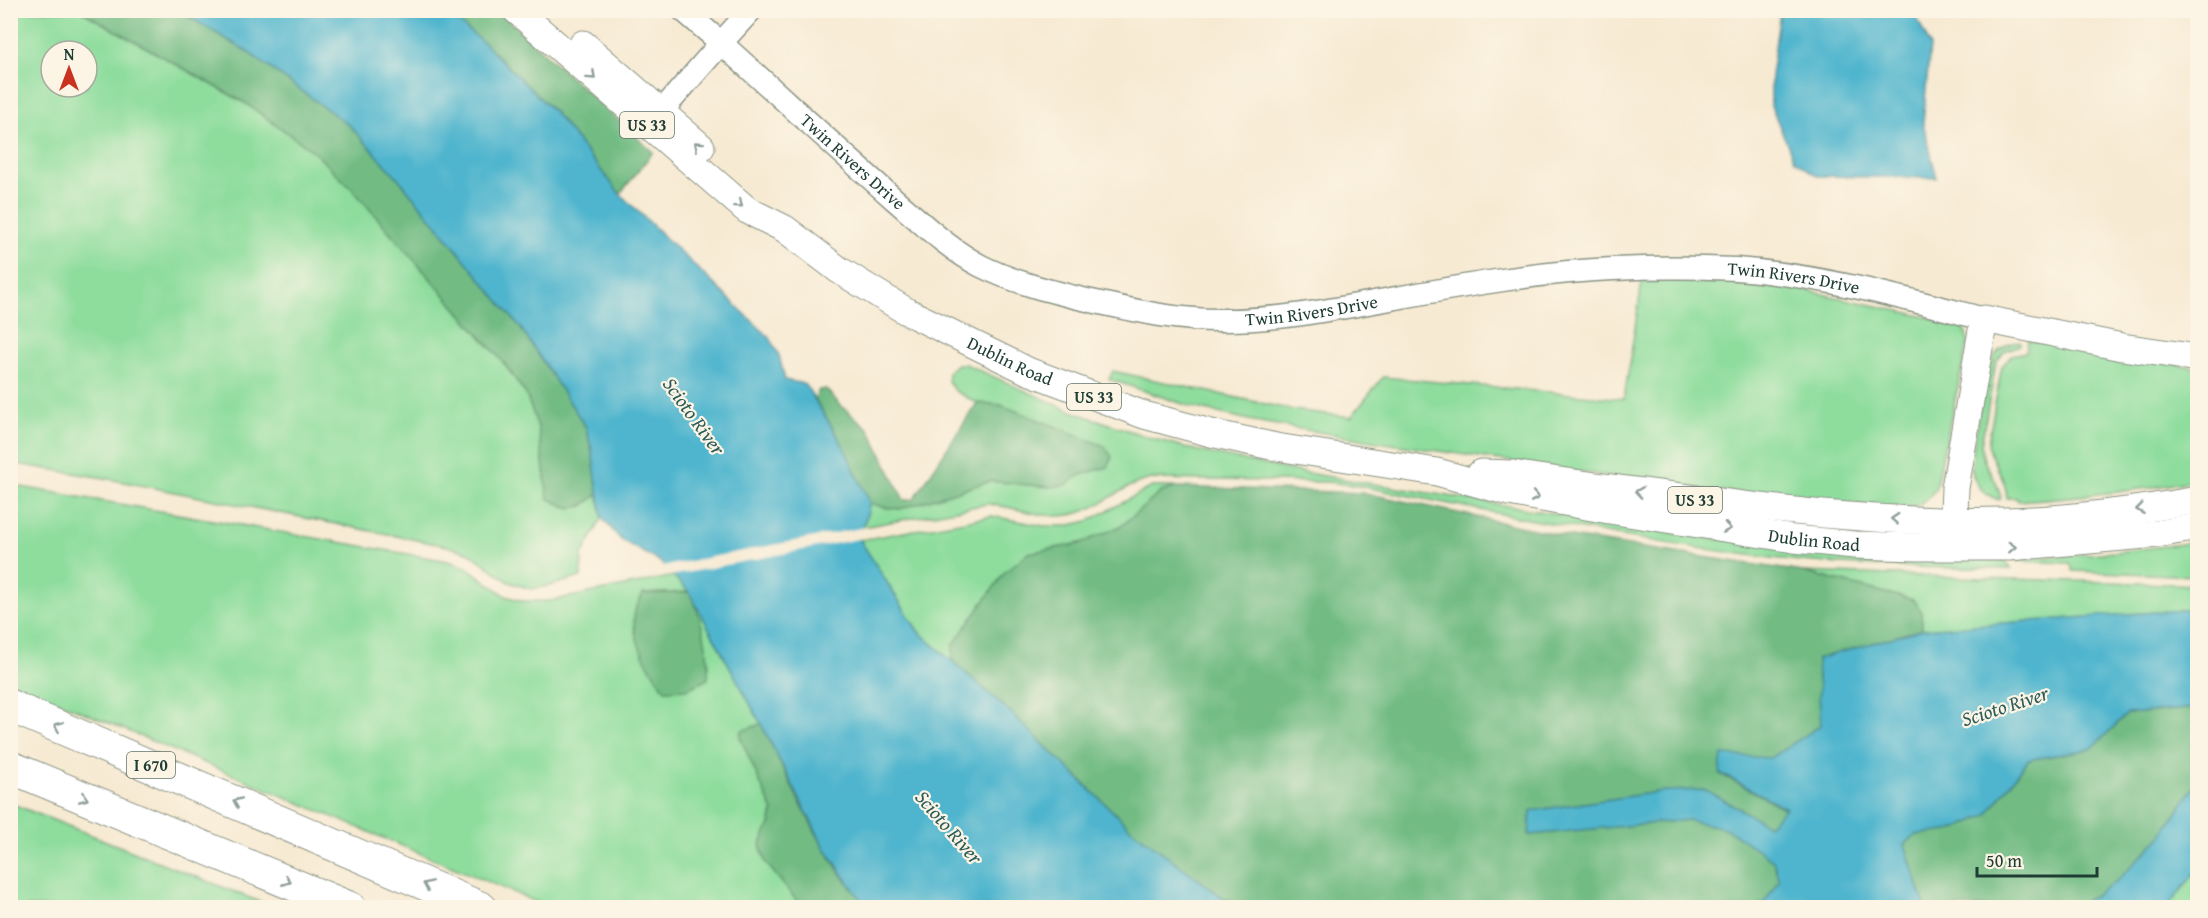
<svg xmlns="http://www.w3.org/2000/svg" width="2208" height="918" viewBox="0 0 2208 918" font-family="'Gentium Book Plus',serif">
<rect width="100%" height="100%" fill="#fcf5e5"/>
<filter id="ink" filterUnits="userSpaceOnUse"><feTurbulence type="fractalNoise" baseFrequency=".0167" numOctaves="2"/><feDisplacementMap in="SourceGraphic" scale="12" xChannelSelector="R" yChannelSelector="G"/><feConvolveMatrix kernelMatrix="1 2 1 2 8 2 1 2 1" color-interpolation-filters="sRGB"/></filter>
<filter id="wash" filterUnits="userSpaceOnUse"><feTurbulence type="fractalNoise" baseFrequency=".008" numOctaves="4" result="noise"/><feDisplacementMap in="SourceGraphic" scale="24" xChannelSelector="R" yChannelSelector="G"/><feGaussianBlur stdDeviation="1.35" result="paint"/><feColorMatrix in="noise" values="0 0 0 0 0 0 0 0 0 0 0 0 0 0 0 0 0 1.4 0 .05"/><feComposite in="paint" operator="in"/></filter>
<g filter="url(#wash)">
<rect width="100%" height="100%" fill="#f7ead3"/>
<!-- green -->
<g fill="#8edd9d" stroke="#568d68" stroke-width="1.5" fill-rule="evenodd">
<path d="M10 11H81L245 103 313 151 354 191 503 362 526 394 538 427 548 498 582 507 598 494 602 518 582 555 581 577 549 586 531 589 509 582 470 553 447 546 104 478 11 463ZM51 51H87V87H51Z"/>
<polygon points="1643,276 1723,279 1791,287 1958,324 1965,332 1968,341 1935,490 1926,500 1916,506 1898,508 1800,501 1671,485 1377,442 1254,421 1192,407 1109,379 1113,371 1293,410 1351,417 1383,377 1624,399"/>
<path d="M2028 340 2197 368V480C2138 491 2078 497 2018 501L2017 498H2007C2006 476 1991 464 1988 443L2002 366 2012 355 2026 352Z"/>
<path d="M2020 341V345L2005 351 1996 362 1981 445 1984 461 1996 482 2001 498 1999 500C1985 495 1975 486 1972 471 1970 456 1987 366 1996 354 2002 346 2011 343 2020 341Z"/>
<path d="M957 364H965L1071 411 1151 438 1199 451 1300 472 1705 538 1999 559 2005 561 2011 569C1923 567 1835 567 1748 555 1618 538 1489 512 1360 486L1328 482 1151 479C1124 485 1108 502 1084 511 1052 524 1020 507 988 504L863 527 870 503 882 507 900 509 990 481 1049 487 1066 485 1080 475 1108 467 1001 405 977 403 955 391 948 381V372Z"/>
<polygon points="10,485 448,561 466,567 506,596 522,601 550,601 674,576 689,592 644,594 709,665 695,603 761,724 742,731 773,812 770,825 760,845 766,863 802,907 548,907 11,682"/>
<path d="M1152 487H1176C1153 495 1142 511 1123 525 1096 543 1059 547 1028 553L953 645V662L918 631 860 540 992 516 1044 526H1066L1088 521Z"/>
<polygon points="2197,542 2197,576 2073,571 2070,563 2016,561 2015,559 2116,552"/>
<polygon points="1803,572 2197,585 2197,609 1922,629 1921,611 1913,600"/>
<polygon points="10,803 250,898 273,907 11,907"/>
<polygon points="2197,870 2197,907 2168,907"/>
</g>
<!-- forest -->
<g fill="#72bc84" stroke="#487c5c" stroke-width="1.5">
<path d="M81 11H179L245 50 350 126 398 178 520 327 586 427 592 451 598 494C577 511 572 512 548 498L538 427 526 394 503 362 354 191 313 151 245 103Z"/>
<polygon points="445,11 498,11 653,152 620,194 555,113 483,42"/>
<polygon points="826,389 839,404 869,429 904,500 914,499 977,403 1001,405 1105,446 1112,457 1108,467 1080,475 1066,485 1049,487 990,481 900,509 882,507 870,503 843,445 815,399 819,390"/>
<polygon points="1176,487 1365,493 1570,537 1803,572 1913,600 1921,611 1922,629 1817,659 1822,725 1771,758 1720,774 1786,809 1768,825 1706,790 1665,791 1531,811 1529,835 1688,820 1725,828 1773,860 1779,880 1764,903 1756,908 1243,907 1225,899 1131,829 1008,710 953,662 953,645 1004,573 1028,553 1079,544 1121,526 1161,492"/>
<path d="M689 592C701 613 710 654 708 679L687 689 665 690C650 670 629 637 635 611 636 606 641 599 643 594Z"/>
<polygon points="2197,708 2197,782 2160,838 2118,880 2077,907 1925,907 1905,845 1915,835 1953,830 1987,815 2028,760 2091,749 2127,714"/>
<path d="M761 724C790 780 825 865 869 907H802L766 863 760 845 770 825 773 812 740 737 741 731Z"/>
</g>
<!-- water -->
<g fill="#50b5ce" stroke="#387981" stroke-width="1.5">
<polygon points="179,11 445,11 483,42 555,113 620,194 770,338 779,355 785,380 805,384 843,445 870,503 860,540 918,631 1008,710 1131,829 1225,899 1243,907 869,907 860,899 825,848 761,724 689,592 659,561 621,540 602,518 592,451 586,427 520,327 398,178 350,126 245,50"/>
<polygon points="1780,11 1914,11 1930,46 1923,123 1937,178 1817,176 1794,160 1771,106 1771,76"/>
<polygon points="2197,609 2197,708 2127,714 2091,749 2028,760 1987,815 1953,830 1915,835 1905,845 1925,907 1756,907 1764,903 1779,880 1773,860 1725,828 1688,820 1529,835 1531,811 1665,791 1706,790 1768,825 1786,808 1720,773 1722,755 1771,758 1821,725 1817,659 1922,629"/>
<polygon points="2197,782 2197,870 2168,907 2077,907 2118,880 2160,838"/>
</g>
<!-- pier -->
<polygon fill="#f7ead3" points="866,527 863,538 670,576 660,567"/>
</g>
<g filter="url(#ink)">
<g fill="none" stroke-linecap="round" stroke-linejoin="round">
<!-- minor casing -->
<g stroke="#8b9484" stroke-width="25">
<g id="minor">
<path id="s1" d="M751 10 721 43C779 95 836 148 894 199 922 223 948 249 981 266 1015 283 1054 292 1091 301 1136 311 1180 321 1226 320 1283 320 1340 308 1396 298 1468 285 1540 272 1613 269 1654 267 1695 267 1736 269 1820 275 1903 298 1984 319"/>
<polyline points="661,112 721,43 683,10"/>
</g>
</g>
<!-- major casing -->
<g stroke="#8b9484" stroke-width="29">
<g id="major">
<path id="s2" d="M516 10 747 210 785 229 839 270 906 311 1028 371 1144 415 1211 433 1276 447 1437 472 1509 492 1609 510 1794 539 1855 545 1917 547H2009L2157 534 2198 527"/>
<polyline points="583,44 701,147"/>
<path d="M1481 473 1513 474C1567 483 1621 489 1674 496 1784 511 1893 524 2004 521 2069 520 2134 511 2198 500"/>
<polyline points="1953,539 1955,488 1984,319 2122,347 2198,358"/>
</g>
</g>
<!-- highway casing -->
<g stroke="#8b9484" stroke-width="34">
<g id="highway">
<polyline points="10,706 481,908"/>
<polyline points="10,767 350,908"/>
</g>
</g>
<!-- minor -->
<use href="#minor" stroke="#fff" stroke-width="22"/>
<!-- major -->
<use href="#major" stroke="#fff" stroke-width="27"/>
<!-- highway -->
<use href="#highway" stroke="#fff" stroke-width="32"/>
</g>
<!-- one-way arrows -->
<defs><path id="oneway-chevron" d="M-2-3.5L2.5 0L-2 3.5" fill="none" stroke-width="1.6" stroke-linecap="round" stroke-linejoin="round" transform="scale(1.5)"/></defs>
<g stroke="#8f9e9a">
<use href="#oneway-chevron" transform="translate(592 76) rotate(42)"/>
<use href="#oneway-chevron" transform="translate(698 145) rotate(-138)"/>
<use href="#oneway-chevron" transform="translate(739 204) rotate(40)"/>
<use href="#oneway-chevron" transform="translate(1639 492) rotate(-172)"/>
<use href="#oneway-chevron" transform="translate(1535 497) rotate(10)"/>
<use href="#oneway-chevron" transform="translate(2140 509) rotate(173)"/>
<use href="#oneway-chevron" transform="translate(1895 519) rotate(-177)"/>
<use href="#oneway-chevron" transform="translate(1727 528) rotate(9)"/>
<use href="#oneway-chevron" transform="translate(2012 547) rotate(-2)"/>
<use href="#oneway-chevron" transform="translate(58 726) rotate(-157)"/>
<use href="#oneway-chevron" transform="translate(84 798) rotate(23)"/>
<use href="#oneway-chevron" transform="translate(237 802) rotate(-157)"/>
<use href="#oneway-chevron" transform="translate(287 881) rotate(22)"/>
<use href="#oneway-chevron" transform="translate(427 885) rotate(-157)"/>
</g>
</g>
<g text-anchor="middle" stroke-width="4.5" stroke-linejoin="round" paint-order="stroke">
<!-- shield labels -->
<g fill="#fcf5e5" stroke="#617469" stroke-width="1.5">
<rect x="620" y="112" width="54" height="26" rx="4.5"/>
<rect x="1067" y="384" width="54" height="26" rx="4.5"/>
<rect x="1668" y="487" width="54" height="26" rx="4.5"/>
<rect x="127" y="752" width="48" height="26" rx="4.5"/>
</g>
<g font-size="16" font-weight="bold" fill="#1f3d34">
<text x="647" y="131">US 33</text>
<text x="1094" y="403">US 33</text>
<text x="1695" y="506">US 33</text>
<text x="151" y="771">I 670</text>
</g>
<!-- street labels -->
<g font-size="18" fill="#1f3d34" stroke="#fcf5e5">
<text dy="6" stroke="none"><textPath href="#s1" startOffset="222">Twin Rivers Drive</textPath></text>
<text dy="6" stroke="none"><textPath href="#s1" startOffset="1212">Twin Rivers Drive</textPath></text>
<text dy="6" stroke="none"><textPath href="#s1" startOffset="726">Twin Rivers Drive</textPath></text>
<text dy="6" stroke="none"><textPath href="#s2" startOffset="610">Dublin Road</textPath></text>
<text dy="6" stroke="none"><textPath href="#s2" startOffset="1437">Dublin Road</textPath></text>
</g>
<!-- water labels -->
<g font-size="20" font-style="italic" fill="#2b5b5a" stroke="#fcf5e5">
<text transform="translate(694 416) rotate(54)" y="7">Scioto River</text>
<text transform="translate(2005 706) rotate(-18)" y="7">Scioto River</text>
<text transform="translate(949 827) rotate(49)" y="7">Scioto River</text>
</g>
</g>
<!-- margin -->
<rect width="2208" height="918" fill="none" stroke="#fcf5e5" stroke-width="36"/>
<!-- north arrow -->
<g transform="translate(69 69)"><circle r="28" fill="#fcf5e5" stroke="#a4ab9e" stroke-width="1.5"/>
<path d="M0-4.5L10 22L0 15L-10 22Z" fill="#c8321e"/>
<text y="-9" font-size="16" font-weight="bold" text-anchor="middle" fill="#1f3d34">N</text>
</g>
<!-- scale -->
<path d="M1977 867v9h120v-9" fill="none" stroke="#1f3d34" stroke-width="3"/>
<text x="1986" y="867" font-size="18" fill="#1f3d34" stroke="#fcf5e5" stroke-width="4.5" paint-order="stroke">50 m</text>
</svg>
